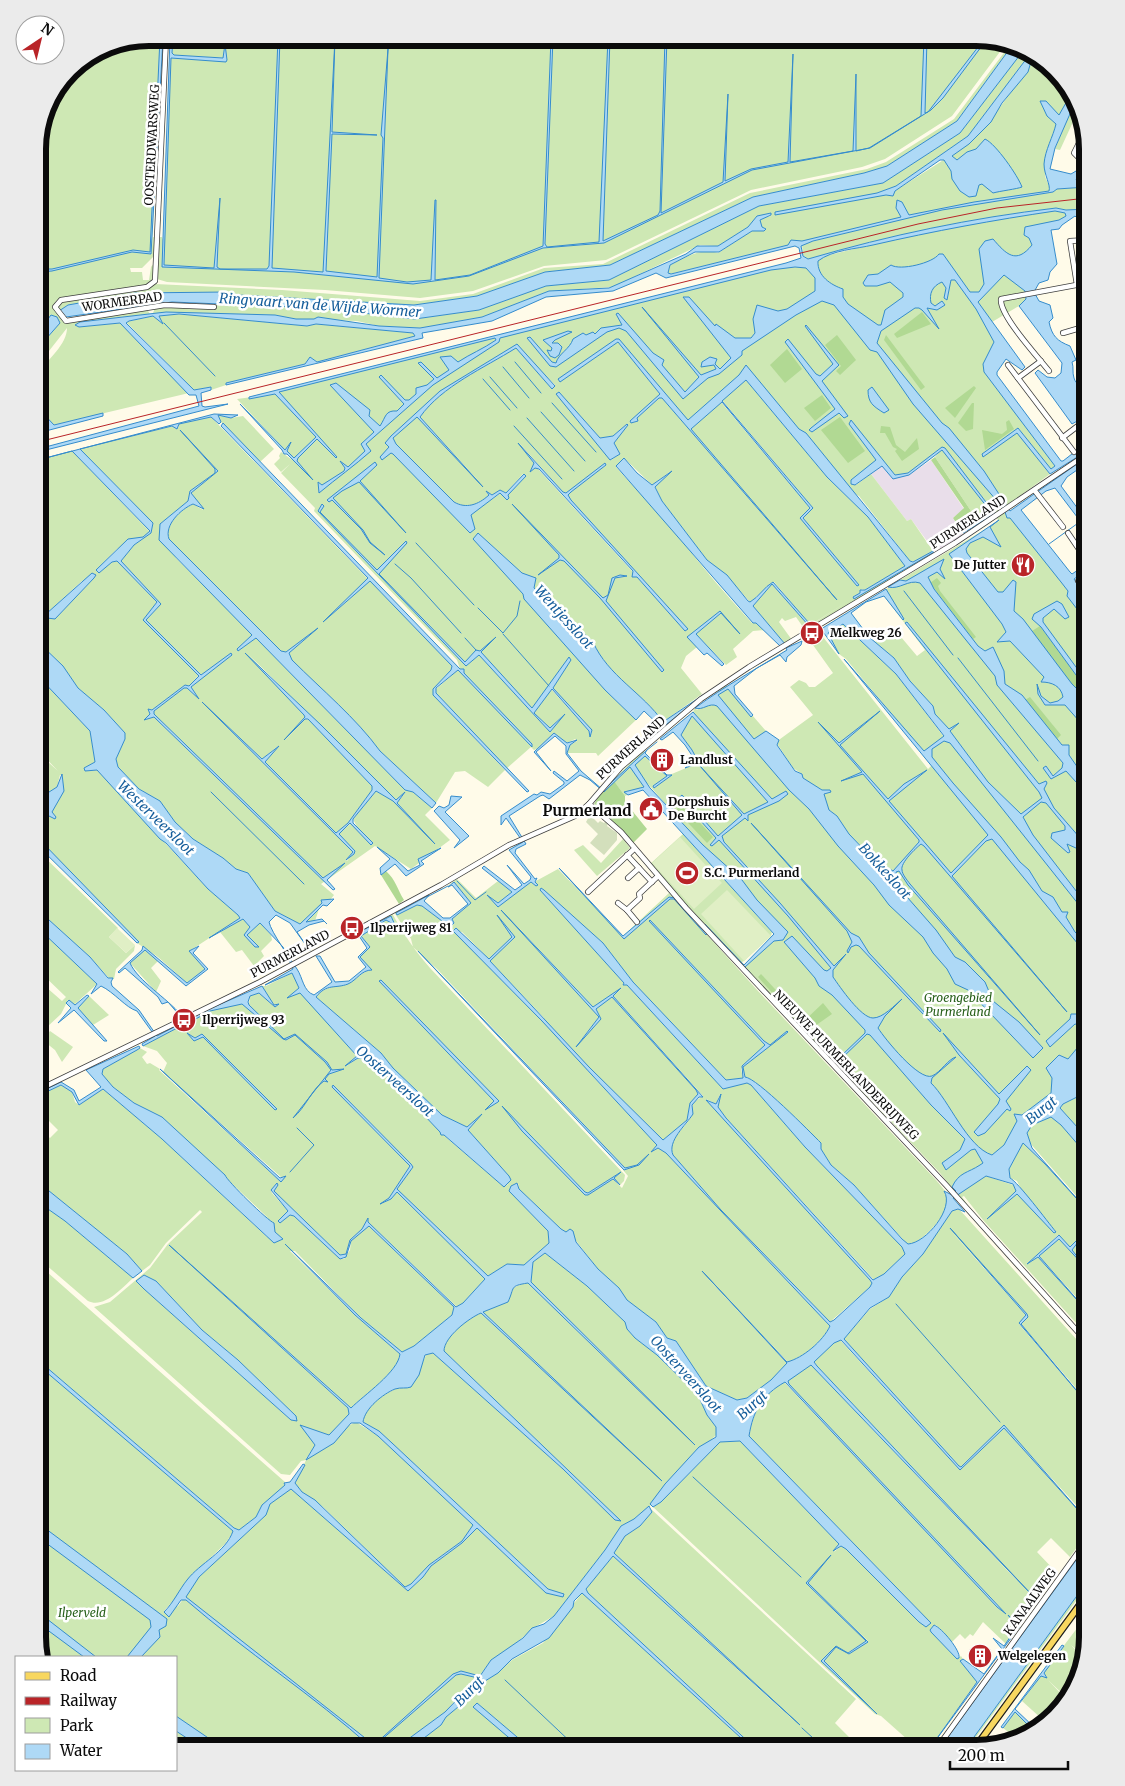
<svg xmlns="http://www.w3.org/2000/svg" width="1125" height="1786" viewBox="0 0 1125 1786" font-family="Merriweather,serif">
<rect width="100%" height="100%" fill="#fffbe9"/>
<!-- industrial -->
<polygon fill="#e9deea" points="931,460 964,509 953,518 963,533 960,537 935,552 911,519 907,521 871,474 882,465 893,478 909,475"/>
<!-- green -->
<g fill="#cee8b4" fill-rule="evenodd">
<path d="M149 38H162L152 247 153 237 156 238V254L142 268H130L131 272H142L143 280H149L151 267 155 262 154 277 149 285 59 299 56 301 54 306 63 321 67 322 146 308 150 314 80 322 79 327 120 323 189 393 54 425 38 408V372C48 360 67 344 67 328L38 365V348L60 323 54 316 38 331V142L46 106 71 70 107 46Z"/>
<polygon points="173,38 387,38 388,45 389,38 551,38 543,248 584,245 547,247 545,245 553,38 983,38 1005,45 952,116 885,159 862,167 751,190 606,260 544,266 473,291 420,298 325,290 167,282 157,279 159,237 162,237 163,240 171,57 225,61 225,46 224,58 174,55 172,53"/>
<polygon points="1009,46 1011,47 957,121 887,166 864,173 753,197 610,265 545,272 477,296 414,305 238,295 226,292 135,293 68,305 59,311 57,306 62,302 155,284 282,290 420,301 473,294 544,268 603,264 750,193 867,169 886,162 954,119"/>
<path d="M1023 51 1030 54 968 136 896 186 877 193 895 191 959 150 1000 107 1037 56 1071 94C1058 119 1046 145 1045 173 1044 180 1051 184 1050 191L943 209 1053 192 1057 189 1087 187V209L1066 210 1056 208C971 218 890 235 808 259L803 255 802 244 901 219 670 274 668 273 670 265C686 257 699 248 718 253L752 231 762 218 771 216 770 213 718 246 700 245 613 287 549 291 482 317 448 323 420 328 379 326 357 321 296 319 275 315 153 313 155 308 212 305 280 307 319 308 416 319 479 310 546 286 609 280 759 206 883 183 960 133Z"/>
<polygon points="1076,102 1078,111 1060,150 1055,149 1069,114"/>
<path d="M1055 209 1067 212 1069 218 1039 229 1026 299 1019 306 992 322 1004 347 989 373 1055 466 1051 470 1019 429 984 456 1017 432 1050 474 1006 506 1087 611V1054L1024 1123 996 1164 955 1192 940 1173 744 967 778 932 666 811 669 808 648 784 634 791 625 792 629 794 625 796 613 780 643 751 667 776 698 763 692 750 681 735 695 708 697 710 716 699V693L726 685 766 731 760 738 752 740 887 880 886 867 872 858 849 834 837 816 829 810 824 794 830 792 822 790 802 778V774L793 768 776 742 813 715 790 687 799 680 806 683 809 687H815L833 673 808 638 819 632 928 769 933 764 846 659 839 654 828 633 843 624 896 674 944 737 926 751 949 736 987 781 947 727 935 714 933 706 910 681 894 658 875 642 886 634 901 637 917 656 925 650 884 596 886 589 903 580H900L999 521 995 516 960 537 994 514 991 512 966 530 959 520 971 511 935 457 941 449 910 473 893 477 881 461 853 483 856 485 871 474 907 521 911 519 935 554 805 630 796 617 785 621 782 618 779 622 792 640 785 644 753 606 772 584 809 626 850 600 810 625 774 582 750 602 726 575 707 560 662 501 655 486 671 471 652 485 624 458 616 467C637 491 661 513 680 538 703 568 727 596 752 623L756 622 765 630 753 631 733 649 737 657 726 665 696 634 721 613 740 634 720 612 688 637 697 647 686 656 681 668 702 694 663 722C643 693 608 676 593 642L534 588 533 578 522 573 479 534 605 690 636 720 598 756 596 753H567L570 745 577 741 575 739 567 743 554 733 539 748 534 750 531 747 506 769 436 693V689L458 670 462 673 531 746 464 673V669H460L457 660 314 511 315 508 281 473 290 464 281 472 274 464 280 458 279 456 281 452 294 461 317 438 294 458 287 451 291 443 285 450 237 399 275 394V391L964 222ZM618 340 688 425 748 374 844 489 859 496 910 561H918L854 597 860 593 862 589 865 590 905 566 868 517 827 477 746 380 722 400 813 508 803 518 859 585 857 586 801 518 810 508 721 402 690 429 837 600 662 398H659L637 418 638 421 632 423 660 394 618 342 560 382ZM516 346 555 385 552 389 516 348C484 368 442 386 420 417L483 486 417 416 393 438 396 444 454 502C466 509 479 505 489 495L486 492 492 495 500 490 506 493 523 474 526 476 507 495 509 498 507 499 501 493 470 515V520L475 528 387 442 440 392ZM559 392 600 438 613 436 627 424 614 443 620 454 611 460 557 394ZM519 443 563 492 567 493 605 463 606 465 571 492 568 495 571 500 687 629 685 631 637 577H632L633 572 538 469 535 467 530 472 534 463ZM478 653 533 710 571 659 553 688 592 733 589 735V731L551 689 534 713 550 728 564 714 550 732 479 655 466 666 456 655 466 664Z"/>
<polygon points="179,314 307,326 316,324 413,333 415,336 317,362 312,358 305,364 226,383 226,385 211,390 210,387 194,390 126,322 153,316 163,324 158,316"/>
<polygon points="218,415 231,418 243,416 274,449 260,462 221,422"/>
<path d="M211 417 368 579 323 622 370 581 452 666 451 670 433 689V695L505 770 488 787 465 771 455 772 436 803 380 751C356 718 322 690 292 661L289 653 318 628 286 652H281L169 539C164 525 181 509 193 504L203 510 191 493 218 471 180 430 215 469V473L190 491 188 501 160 524 176 558 253 635 237 649 238 651 256 638 405 790 413 792 432 808 425 815 450 840 411 869 375 846 321 884 334 895 330 900H322L315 921 306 922 317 910 300 924 275 911 248 873 236 869 223 858 193 839 175 822 160 801 139 789 118 767 116 759 125 739V733L104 710 78 688 63 666 38 642V460L72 451 151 533 153 523 80 449 173 426 178 428 179 424ZM143 539 134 545 121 561 161 604 146 620 201 675 232 654 191 687 199 699 187 688H184L154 711V714L323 880 154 717 144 720 150 714 148 709 152 710 185 685 189 686 199 675 144 620 157 602 117 561 112 562 99 573 96 570 117 549ZM94 578 55 619 47 618 46 614 82 581ZM247 653 396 800 405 793 397 803 423 832 393 801 376 791 353 819 360 833 351 823 339 834 355 851 347 861 346 860 353 852 202 702 262 759 278 746 265 762 336 833 348 823 372 790V786L309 720 305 719 285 740 305 717 304 715Z"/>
<polygon points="38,676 90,731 95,762 84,768 88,771 97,770 208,889 238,915 240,918 191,950 205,969 187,983 158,957 137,943 139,942 38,839 38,815 45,814 55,818 52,812 63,790 63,776 60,775 57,787 38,799 38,753 58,771 38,750"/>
<polygon points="683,834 772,932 771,936 744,961 740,963 649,865"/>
<polygon points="623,839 630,848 597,876 574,850 583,845 601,863"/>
<polygon points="38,851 118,928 109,937 126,953 135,945 134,951 116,969 114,979 109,978 90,957 38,910"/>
<path d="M558 869 623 936 669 893 758 991 936 1180C940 1185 947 1192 948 1197 951 1212 922 1243 908 1245L854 1185 831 1165 821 1149V1143C809 1131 757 1078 745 1077L743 1067 787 1032V1031L770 1045 764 1041 650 920 765 1045V1048L744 1064 741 1069 743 1078 726 1080 633 982 603 943 541 888 540 890 624 983 623 985H627L723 1089 747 1083 751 1085 805 1147 902 1247 905 1254 884 1274 874 1280 726 1118 718 1107 720 1094 716 1104 706 1099 870 1280 872 1283 870 1287 830 1322 721 1210 673 1155C667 1140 685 1128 691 1117 694 1112 691 1107 694 1102L703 1096 613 996 621 989 593 1007 502 910 599 1017 576 1046 601 1019 596 1009 612 997 696 1090 698 1094 690 1103 687 1120 663 1140 589 1068 587 1070 655 1143 657 1145 651 1152 658 1148 666 1153 830 1326C822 1342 803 1357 788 1362L702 1272 787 1363 771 1380 747 1398 737 1400 706 1386 676 1341 667 1338 656 1322 627 1300 598 1269 573 1237 561 1229 519 1189 518 1183 509 1191 548 1231 549 1243 524 1265 507 1264 488 1276 480 1271 397 1189 413 1167 411 1164 333 1085 332 1087 410 1166 389 1198 381 1204 391 1199 397 1191 485 1279 463 1303 457 1307 368 1222V1218L362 1229 350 1240 346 1254 340 1255 273 1191 278 1185 271 1190 272 1193 288 1211 279 1220 280 1223 290 1215 294 1216 340 1259H344L350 1250 351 1241 368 1225 454 1307 452 1315 414 1346 402 1352 361 1318 295 1251H290L355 1315 400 1354C398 1372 364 1395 351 1408L169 1245 348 1408 349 1414 329 1435 301 1426 315 1445 306 1459 334 1443 346 1427 356 1422 378 1436 474 1525 462 1541 434 1561 411 1584 405 1587 323 1507 302 1492 295 1483 306 1460 301 1461 290 1475 281 1474 94 1307 110 1302 150 1268 168 1244 202 1212 200 1210 166 1243 150 1265 142 1271 127 1254 38 1182V1128L50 1138 58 1130 39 1111 44 1107 38 1100V1096L61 1085 72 1092 75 1102 79 1105 103 1089 162 1139 267 1237 283 1239 275 1232 267 1217 162 1117 134 1103 113 1087 102 1074 103 1069 140 1048 147 1052 142 1057 147 1064 150 1063 160 1069 159 1070 280 1181 282 1178 163 1072 167 1063 157 1051 143 1046 179 1027 185 1031V1025C200 1013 230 1001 249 1005L250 996 259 993 275 1007 262 986H266L292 973 299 988 287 998 300 992 357 1056 346 1066 358 1058 371 1059 441 1133 504 1187 508 1184 509 1176 468 1130 482 1114 467 1127 442 1115 393 1068 381 1053 316 997C326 985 338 987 351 981 359 978 362 971 371 970L360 957 370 947 361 936 386 920 395 925 391 916 368 927 392 913C403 933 415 951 430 968L625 1175 624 1181 620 1185 614 1178 621 1172 588 1193 585 1192 502 1106 585 1195H588L613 1179 622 1188 628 1176 623 1170 626 1169 437 969 413 947 411 939 394 912 413 904 396 913 397 915 417 905 422 906 450 927 454 923 452 919 471 903 454 882 447 886 457 879 476 898 498 881 512 892 498 903 491 899 498 906 531 882 536 886V881ZM454 931 462 932 489 959 512 937 510 933 514 937 490 961 544 1018 542 1021ZM381 980 473 1079 379 981ZM144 1275 156 1281 202 1330 238 1360 296 1416 291 1420 144 1289 137 1281Z"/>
<polygon points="243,919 250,927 247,935 260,923 271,935 272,940 261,951 264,956 254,966 242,950 236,952 220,932"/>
<polygon points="38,928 97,984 74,1005 68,1000 61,1014 47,1027 46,1036 50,1031 73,1047 62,1062 55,1050 40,1038 38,1040 38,1023 42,1026 43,1024 38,1018 38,980 62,1001 66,997 38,970"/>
<polygon points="145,949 158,961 151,968 161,981 156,992 130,963"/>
<polygon points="89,996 109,1015 93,1025 78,1008"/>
<polygon points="1079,1096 1087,1098 1087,1138 1060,1108 1063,1104"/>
<polygon points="1051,1117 1061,1125 1087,1155 1087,1208 1029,1142 1027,1133 1032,1125"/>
<polygon points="1023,1143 1045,1164 1087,1210 1087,1230 1070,1247 1058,1235 1027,1264 1038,1257 1087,1311 1087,1335 983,1220 964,1196 962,1197 976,1217 957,1194 986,1176 1016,1186 1016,1191 988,1219 1016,1194 1023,1193 1017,1181 1010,1178 1009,1169"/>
<path d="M38 1202 65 1221 133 1278C122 1288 104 1309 88 1301L38 1258Z"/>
<polygon points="959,1209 1087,1351 1087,1401 1021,1324 1028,1317 1027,1314 949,1229 1026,1315 1019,1324 1087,1403 1087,1517 1004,1426 961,1467 959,1466 844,1339 870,1309 889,1297 902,1277 923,1254 952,1211"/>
<polygon points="1087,1232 1087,1309 1039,1256 1059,1239 1083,1264 1072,1250"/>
<path d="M545 1253 587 1286 625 1322 627 1329 635 1338 657 1355 698 1395 707 1415 716 1427 717 1434 706 1445 699 1447 651 1505 634 1519 621 1526 605 1550 554 1616 535 1627 503 1654 491 1660 472 1686 464 1691 445 1712 396 1748H176V1718L222 1748 176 1716V1657H42L38 1636V1365L234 1531 225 1544 186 1581 182 1591 164 1611 178 1606 199 1577 266 1515 269 1504 291 1489 408 1591 423 1577 431 1566 462 1543 477 1527 546 1593 563 1594 548 1589 379 1431 363 1422C366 1400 397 1388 415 1380L426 1355 433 1353 563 1469 615 1520 620 1521 444 1351C444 1337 469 1318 481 1313L662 1481 483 1312 508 1302C512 1287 513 1286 528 1283L695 1445 531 1282 533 1262Z"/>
<polygon points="38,1264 285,1482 283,1489 262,1505 256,1517 239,1530 234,1528 38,1360"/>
<path d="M840 1340 960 1470 1004 1428 1087 1520V1533L1070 1557 1051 1538 1037 1552 1057 1573 1019 1625 1014 1620H1010L1017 1627 1006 1644 983 1622 973 1636 970 1634 965 1639 960 1634 952 1642 936 1625 930 1630 957 1659 961 1656 977 1682 930 1748H917L881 1716 875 1714 653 1507 661 1502 720 1442 740 1441 839 1544 834 1552 841 1546 846 1549 919 1622 931 1623 749 1436C754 1410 762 1397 784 1382L1006 1614 789 1384 787 1381 811 1365 1031 1595 817 1366 814 1361 834 1343ZM831 1555 807 1583 868 1641 849 1654 836 1647 823 1661 878 1714 821 1661 836 1646 847 1653 866 1641 806 1583Z"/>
<polygon points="651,1509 856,1699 835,1723 850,1738 846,1743 851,1748 755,1748 588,1593 586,1589 613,1556 799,1725 614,1553 625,1536 640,1526 652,1512"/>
<polygon points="1087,1582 1087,1586 968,1748 966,1748"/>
<polygon points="582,1593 752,1748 530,1748 477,1703 521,1748 411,1748 441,1725 446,1717 464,1702 477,1686 498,1673 512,1660 543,1643"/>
<path d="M1087 1615V1625L1085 1624C1091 1633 1085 1645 1083 1655L1071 1645 1082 1657 1072 1693 1067 1698 1048 1680 1066 1699 1035 1728 1042 1719 1022 1701Z"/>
<polygon points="1015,1712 1033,1730 1025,1737 1013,1740 1011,1734 1003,1728"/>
</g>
<!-- forest -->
<g fill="#b1d993">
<polygon points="922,312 931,324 897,338 894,334"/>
<polygon points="837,335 856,360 840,375 836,371 841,366 825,345"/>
<polygon points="886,335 925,387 921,390 884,340"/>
<polygon points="787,349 802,369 785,383 770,365"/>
<polygon points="974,386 976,388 955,418 945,408"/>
<polygon points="822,395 831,408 815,421 804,408"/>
<polygon points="972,403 974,403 973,429 966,431 958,423"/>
<polygon points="840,417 865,451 848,463 821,430"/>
<polygon points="1009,420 1014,429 985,450 982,430 1002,434 1007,430 1006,422"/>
<polygon points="881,426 890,427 896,445 905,452 917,438 919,449 902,461 895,451 897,449 893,447 885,433 880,433"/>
<polygon points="935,457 971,511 959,520 966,530 963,533 953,518 964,508 931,460"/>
<polygon points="937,578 941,583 938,586 940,591 976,637 973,639 930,583"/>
<path d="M1040 626 1087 690V703C1083 694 1076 690 1070 682 1057 666 1042 649 1032 631Z"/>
<polygon points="1030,697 1061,735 1057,739 1025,700"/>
<polygon points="614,781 625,796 625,802 647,829 633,843 594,804 602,791"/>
<polygon points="682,803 713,837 707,843 676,810"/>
<path d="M386 871C396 880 397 889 404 900L399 904 381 875Z"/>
<polygon points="761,974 799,1015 796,1019 758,977"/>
<polygon points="823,1003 832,1014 815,1026 814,1031 803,1022"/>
</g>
<!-- cemetery -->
<polygon fill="#d3dfbc" points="590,815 598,823 600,821 604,823 606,821 608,823 607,826 617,833 617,840 604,855 590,843 598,834 586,822"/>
<!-- pitch -->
<g fill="#e0efc5">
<polygon points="680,837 722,883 694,909 652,863"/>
<polygon points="727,890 771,936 744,961 701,914"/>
<polygon points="117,928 135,945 126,953 109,937"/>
</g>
<!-- water -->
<g fill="#aed9f6" stroke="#358ccc" fill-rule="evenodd">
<polygon points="160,38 163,38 151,254 132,252 52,271 38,272 38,269 44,267 45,269 52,269 133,250 150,252"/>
<polygon points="170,38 173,38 172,53 174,55 223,58 225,44 227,60 226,62 171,58 164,265 214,268 220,198 217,267 220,269 267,269 269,266 278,38 280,38 272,268 323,272 335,38 332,132 377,135 332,134 326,271 377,277 383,138 381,135 388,49 379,278 407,282 431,280 435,200 436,200 435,280 470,275 543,246 551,38 553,38 545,244 547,247 599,242 608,38 610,38 603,241 658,215 660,211 665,38 667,38 661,213 723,182 728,94 725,181 751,169 788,162 793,54 790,162 853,151 856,74 856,151 869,148 921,116 924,38 927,38 925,113 928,112 985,38 987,39 943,98 931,110 870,148 752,170 604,243 543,248 469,276 413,284 294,272 162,267"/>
<polygon points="1011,47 1023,51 960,133 883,183 759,206 609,280 546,286 479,310 415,319 319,308 172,302 66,317 59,311 68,305 135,293 226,292 238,295 414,305 477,296 545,272 610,265 753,197 864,173 887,166 957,121"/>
<path d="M1030 54 1037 56 1030 65 1028 72 1002 103 991 122 969 144 952 156 957 160 967 152 976 149 985 139C996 144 1018 176 1022 187 1017 189 1000 191 993 193L982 184 979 185 976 196 969 197 960 191 952 179 951 171 944 160H940L895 191 893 196 886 195 775 215V212L877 193 896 186 968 136Z"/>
<path d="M1071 94 1076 100V106L1073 107 1055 148 1050 169 1071 174 1076 171 1077 174 1087 173V177L1077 178 1076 180 1087 182V187L1057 189 1053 192 942 210 813 241 801 246 803 256 808 259C890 235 971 218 1056 208L1066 210 1087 209V213L1082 217 1087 218V222H1081L1075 216 1062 225 1059 229 1051 230 1057 264 1050 272 1048 280 1039 283 1034 292 1039 301 1050 305 1053 318 1049 322C1052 336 1057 341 1070 346L1076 360 1072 362C1074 368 1072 372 1074 378 1076 385 1081 385 1085 389 1091 397 1086 409 1085 417L1087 422V451L1050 474 1017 433 983 457 982 454 1018 428 1051 469 1055 466 984 372 983 364 994 342 976 309 955 280H951L947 300 944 298 946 288 942 282C932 286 929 294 931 303L935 306 942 301 945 305 937 310 927 308 939 329 922 310 919 308H915L881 331 877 343 942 423 949 428 984 471 1010 511 1087 457V463L1067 477 1061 486 1087 521V530L1055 488 1046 491 1021 510 1070 572 1072 574 1087 564V570L1074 579 1079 586 1087 581V586L1081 590 1087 599V622L1067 596 1068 591 1061 582 1010 518H1007L1004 509 913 404 877 352 870 350 834 305 822 301 796 315 742 351V355L719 374 708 378 683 399 626 331 619 328 607 332 556 367 550 366 527 338 530 337 552 362 556 363C558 354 570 349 573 339L583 333 586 335 593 332 595 334 601 328 622 325 616 314 618 313 653 353 664 360 662 365 685 392 699 377 642 307 701 375 716 369 714 365 701 367 702 362 710 357 717 359 715 364 720 369 731 358 683 297H689L715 326 716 324 735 338H751L755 333 753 319 757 305 778 311 787 309 815 291V278L806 268 795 267 771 270 500 338 499 342 433 385 366 444 371 451C354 466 337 478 319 493L318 482 322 485 344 471 345 468 340 461 348 467 365 451 361 444 374 432 330 385 336 383 370 410 369 416 380 426C386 417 385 410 397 411L404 404 379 377 381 375 405 400H409L416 394V388L427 385 434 379 418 363 421 362 437 378 449 370 440 357 451 356 458 362C470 354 483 349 496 340L495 338 279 392 337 457 336 458 317 439 298 458 297 461 313 480 287 454H284L282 450 240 404 285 450 291 442 287 451 294 458 316 437 275 394 249 399V397L786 263 801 258 799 248 795 246 666 278 656 273 613 291 546 297 492 321 422 333 423 338 226 385V383L305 364 310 357 317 362 415 336 413 333 316 324 307 326 179 314 159 316 163 324 153 316 129 321 126 323 194 390 211 387V390L201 393 202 406 205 407 228 404 38 452V449L199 406 196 395H189L120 323 79 327 75 325 80 322 166 312 275 315 296 319H314L318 317 379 326 420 328 482 317 549 291 609 288 686 254 697 246H718L748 227 757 216 771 213V215L760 220 762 227 766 229 764 231H752L719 252H695L670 265 668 273 671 274 788 245 791 240 802 241 901 217 896 208 897 200 902 202 909 215 974 202 1049 191C1051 185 1044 175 1044 164 1045 150 1053 137 1056 124L1047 116 1040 101H1046L1059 115ZM1055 211 1065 213 1066 216 1059 220 1025 227 1024 235 1029 238 1032 245C1016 265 1006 254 993 239L985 241 979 249 984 284 979 292H970L943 254H939C933 263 900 271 891 265L878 274 868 275 863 283 865 286H877L890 282 903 293V297L885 310 881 325H878L848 304 843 297V289C831 285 817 276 818 261 832 250 856 249 873 245 934 231 994 220 1055 211ZM1004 275 1025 291 1026 299 1019 306 1062 363 1061 373 1055 378 1047 377 1038 370 1035 373 1072 424 1079 420 1084 426 1078 432 1086 443 1063 461H1061L997 375V372L1006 359 1022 370 1025 367 978 302Z"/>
<polygon points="51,315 57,317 60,323 38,348 38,332"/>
<polygon points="806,325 839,365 822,381 848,416 844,418 839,413 812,432 809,430 811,428 835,409 785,342 788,339 816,374 820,376 833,364 805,326"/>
<polygon points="568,331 572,332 555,340 552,343 558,343 562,347 559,355 555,358 550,356 547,350 551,351 552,348 543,340"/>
<polygon points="616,339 619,339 688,420 739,375 746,365 799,429 806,433 910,561 913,562 933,551 934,552 854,599 853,597 860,593 860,590 865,590 905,566 868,517 827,477 746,380 722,401 813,508 803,518 859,585 857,586 800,518 810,508 722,402 691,429 837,600 662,398 659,398 637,418 638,421 631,423 630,421 660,394 618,342 560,382 558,379"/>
<path d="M517 344 555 386 552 389 516 348C484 368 442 386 420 417L483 487 417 417 393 438 396 444 454 502C466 509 478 505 489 495L486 491 492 495 500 490 506 493 524 474 526 476 508 495 509 498 507 500 500 493 471 515 475 529 470 533 393 454 391 453 382 460 380 457 389 447 385 443 391 436 440 391Z"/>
<path d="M872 387 889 410 884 413C873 406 868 403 868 390Z"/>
<polygon points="559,392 600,438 613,436 627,424 628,425 614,443 620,454 610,460 556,394"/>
<polygon points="38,408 54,425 103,413 103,416 38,433 38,429 47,425 38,415"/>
<polygon points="214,414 238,415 231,418 218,415 221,422 219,424 211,417 179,424 177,429 172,426 80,449 153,523 151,533 134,545 121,561 161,604 146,620 201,675 231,653 232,655 191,687 199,699 187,688 184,688 154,711 154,714 323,878 345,863 327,880 335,889 333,890 154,717 144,720 150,714 148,709 152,710 185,685 189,686 199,676 143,620 157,602 117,561 112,562 99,573 96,570 128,539 143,537 150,531 72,451 38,460"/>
<polygon points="851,420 895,475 908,473 942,447 945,448 995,514 963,533 991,512 942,450 909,475 893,479 882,466 855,485 851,484 851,480 876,460 849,424"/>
<polygon points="223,423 460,669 464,669 464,673 532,744 532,747 458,670 436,688 436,693 529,791 527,792 433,695 433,689 451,670 452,666 370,581 323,622 368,578 221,426"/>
<path d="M180 430 218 471 191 493 204 509 193 504C181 509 164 525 169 539L281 651 286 652 318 628 289 653 292 660C322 690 356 718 380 751L436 803 432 808 413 792 405 790 256 638 238 651 237 649 252 635 159 540 160 524 188 501 190 491 215 473V469Z"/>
<polygon points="518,443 563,492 566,493 605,463 606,465 571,492 568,495 571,500 688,629 685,631 637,577 632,577 633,571 539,469 535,468 530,472 534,463"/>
<path d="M624 458 637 473 652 485 672 471 655 487 662 501 707 560 727 575 748 601 750 602C759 597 764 587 773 582L809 623 813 625 809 626 772 584 753 606 785 644 780 646 756 623H753L616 466Z"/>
<polygon points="375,462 377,465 360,481 406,533 359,482 342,491 333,498 363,530 370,542 385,555 370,543 361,529 332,500 329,502 327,500"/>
<polygon points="322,504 324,506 320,512 377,570 406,541 407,543 379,574 465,662 476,650 480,651 496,637 481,652 532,708 569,657 571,660 553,688 592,730 590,737 589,731 552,689 534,713 550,728 565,714 550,732 479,655 466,666 464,664 318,511"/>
<polygon points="512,504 603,598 608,595 612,578 620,575 627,576 615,578 606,601 664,670 662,672 600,598 564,561 560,560 538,575 559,558 559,555"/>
<path d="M999 520 990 527 1001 547 983 537 970 543 966 549 967 553 998 592H1003L1013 580 1016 582 1014 611 1023 619 1072 684 1084 696 1087 703V730L1065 705H1045L1038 694 1037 684 1041 696 1050 703 1058 701 1063 697C1061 686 1052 682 1041 682L1044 677 1010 641 997 642 1006 632 1002 624 949 554Z"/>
<path d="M478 533 522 573 536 578 534 588 593 642C608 676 643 693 663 722L703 695 662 728 644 711 636 720 605 690 524 599 523 594 473 539Z"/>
<path d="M944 559 940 569 945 579 937 572 928 577 934 589 978 646 985 651 993 647 1004 671 1005 684 1022 695 1062 745H1069V755L1087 781V794L1066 771 1051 779 1043 768 1046 766 1053 776 1062 768 1063 763 997 685 995 676 920 583C908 579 900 590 888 587L900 580 906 581Z"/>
<polygon points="92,573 96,575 94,578 55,619 47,618 46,614"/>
<path d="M886 589 904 619 903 620 884 596 866 602 851 613 869 637 894 658 910 681 933 706 935 714 949 729 959 723 950 731 988 782 1021 814 1042 798 1039 792 905 623 907 622 1039 784 1046 781 1047 783 1044 789 1054 808 1087 846V853L1067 844 1070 852 1068 853 1051 838 1052 833 1065 830V826L1046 803 1041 802 1023 817 1033 835 1080 896 1085 892 1087 896 1084 900 1087 905V915L950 743 944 741 932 749V757L953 783 1001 837 1020 862 1029 870 1042 891 1053 897 1062 912H1068L1066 917 1075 932 1087 944V955L992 839 986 841 952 876 1067 1012 924 846 921 844C916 848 900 863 902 870 902 874 907 880 910 884L1040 1035 908 885 899 871 896 872 900 889 936 930 955 957 965 962 985 982 993 1001 1019 1022 1043 1048 1033 1058 968 990 955 984 947 969 933 953 923 937 889 905 874 885 838 846 809 809 789 790 717 706C709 702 703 711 695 708 725 686 756 669 787 650L786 648 802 641 801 645 787 657 786 662 780 655 757 668 734 686 735 694 753 715 751 717 728 689 718 695 754 739 766 731 779 740 777 745 795 771 802 774 803 778 822 790H830L831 792 824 794 829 810 837 816 849 834 872 858 893 871 919 842V840L863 774 841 781 862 772 818 722 839 743 880 711 840 745 888 799 904 784 927 770 889 801 951 873 988 835 844 659 924 751 944 736 896 674 843 624 828 633 839 654 821 629Z"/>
<polygon points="1057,601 1062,604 1069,617 1065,619 1054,609 1043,618 1043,622 1087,682 1087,690 1041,627 1032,619 1034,614"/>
<polygon points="720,611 740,634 721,613 696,634 724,664 722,666 707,653 704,655 687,637"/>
<path d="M38 642 63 666 78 688 104 710 125 733V739L116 759 118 767 139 789 160 801 175 822 193 839 223 858 236 869 248 873 275 911 300 924 322 903 321 900 334 899 327 906 323 905 306 922 322 919 327 924 324 921 309 925 297 932 310 951 290 923 276 915 269 922C271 932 291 960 297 969 303 978 303 991 314 995L332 982 316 956H320L335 982 349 981 366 967 358 957 367 948 357 933 391 916 395 925 386 920 361 936 370 947 360 957 372 970C361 970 357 980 348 984 335 989 327 983 316 997L381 1053 393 1068 442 1115 467 1127 482 1114 468 1130 509 1176 511 1180 504 1187 444 1135H441L440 1132 371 1059 358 1058 345 1066 357 1056 300 993 287 998 299 988 292 973 265 985 293 969 283 947 260 923 247 935 259 947H255L244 935 250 927 243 919 209 938 240 918 238 915 208 889 166 843 160 839 97 770 85 771 84 768 95 762 90 731 38 676Z"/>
<polygon points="245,653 321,725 396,800 405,792 397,803 435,844 393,801 376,791 353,819 353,823 373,843 371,845 350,823 339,834 355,851 354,854 346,860 353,852 202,702 262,759 279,746 265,762 336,833 348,823 372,790 372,786 308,719 305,719 284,740 305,717 304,715"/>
<path d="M693 712 772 799 786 791 788 794 779 801 748 815V821L745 818 722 836 724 842 780 903 834 966 846 954 833 970V977C840 987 861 1018 873 1018 883 1018 895 1005 902 999L885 1016 878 1028C885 1039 919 1081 932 1076 941 1072 948 1059 956 1057L932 1078 931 1083C949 1100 967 1147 992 1155L1004 1145 1017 1121 1014 1114 1022 1115 1051 1093 1052 1078 1046 1068 1059 1055 1068 1059 1078 1047 1083 1046 1087 1041V1098L1079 1096 1063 1104 1060 1108 1087 1138V1155L1061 1125 1051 1117 1032 1125 1027 1133 1032 1148 1087 1210 1045 1164 1023 1143 1009 1169 1010 1178C1018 1182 1047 1221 1056 1232L1054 1233 1017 1194 987 1219 1016 1191 1013 1184 986 1176 953 1198 965 1212 958 1209 952 1211 923 1254 902 1277 889 1297 870 1308 844 1339 959 1466 961 1467 1004 1425 1087 1520 1004 1428 960 1470 841 1340 834 1343 814 1362 817 1366 1032 1595 811 1365 788 1381 789 1384 1006 1614 997 1607 785 1382C762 1395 753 1411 749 1436L931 1623 926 1627 919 1622 846 1549 841 1546 833 1551 839 1544 740 1441 720 1442 661 1502 653 1507 650 1504 665 1484 699 1447 716 1437V1427L707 1415 698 1395 657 1355 635 1338 627 1329 625 1322 587 1286 545 1253 533 1262 531 1282 695 1445 528 1283C509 1286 515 1287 508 1302L483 1312 662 1481 481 1313C469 1318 444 1337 444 1351L621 1521 615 1520 563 1469 433 1353 425 1355 419 1375 411 1387C406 1389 401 1387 395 1389 383 1394 365 1408 363 1422L379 1431 392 1443 548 1589 564 1594 563 1597 546 1593 477 1528 462 1543 431 1566 423 1577 408 1591 291 1489 270 1504 266 1515 199 1577 186 1597 374 1745 453 1674 461 1671 480 1676 491 1660 523 1638 532 1628 544 1624 554 1616 605 1550 621 1526 634 1519 649 1506 652 1512 640 1526 625 1536 614 1553 800 1725 613 1556 586 1589 588 1593 755 1748H752L582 1593 574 1601 573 1607 549 1638 512 1659 498 1673 477 1686 464 1702 446 1717 441 1725 411 1748H396L445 1712 478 1678 461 1674 456 1675 372 1748C313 1695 246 1652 186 1600H181L169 1617 164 1612C174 1602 179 1590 187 1580 200 1563 226 1552 233 1531L38 1365V1360L234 1528 239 1530 256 1517 262 1505 285 1485 284 1483 290 1482 303 1464 305 1465 295 1483 302 1492 315 1500 405 1587 411 1584 429 1565 462 1541 473 1525 378 1436 360 1423H351L334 1443 306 1460 315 1445 300 1425 329 1435 349 1414 348 1408 169 1245 351 1408C364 1395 398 1372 400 1354L355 1315 285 1244 361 1318 402 1352 414 1346 452 1315 454 1307 369 1226 351 1241 346 1257 340 1259 294 1216 290 1215 280 1223 278 1221 288 1211 271 1190 277 1183 278 1185 274 1191 340 1255 346 1254 350 1240 362 1229 368 1218V1222L456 1307 463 1303 485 1279 397 1192 391 1199 380 1204 389 1198 410 1166 332 1087 333 1085 411 1164 413 1167 397 1189 488 1276 507 1264 524 1265 549 1243 548 1231 509 1191 511 1186 517 1183 519 1189 561 1229 566 1232 570 1229 573 1231 576 1242 598 1269 619 1288 627 1300 656 1322 667 1338 676 1341 706 1386 737 1400 747 1398 771 1380 787 1363 702 1271 787 1362C803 1358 823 1341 830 1326L666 1153 658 1148 651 1152 657 1145 655 1143 542 1021 453 931 456 928 489 959 512 937 497 915 515 937 490 961 589 1067 663 1140 687 1120 690 1103 698 1094 696 1090 612 997 596 1009 601 1019 576 1047 599 1017 501 910 593 1007 621 988 613 996 703 1097H699L692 1105 693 1114C686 1125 667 1141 673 1155L721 1210 830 1322 834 1320 870 1287 872 1283 870 1280 706 1100 716 1104 721 1094 718 1107 726 1118 873 1280 884 1274 905 1254 902 1247 805 1147 751 1085 747 1083 723 1089 627 985H623L624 983 540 890 541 888 544 890 603 943 633 982 726 1080 743 1078 742 1066 765 1045 649 921 650 920 764 1041 770 1045 787 1031 788 1032 743 1067 745 1077C757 1078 810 1132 821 1143V1149L831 1165 854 1185 902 1239 908 1244C926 1243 955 1208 944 1191L952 1195 956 1191 952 1187C959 1172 968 1173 980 1165L983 1163 975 1149 971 1150 946 1170 942 1163 960 1150 965 1139 931 1105 870 1035 867 1034 841 1059 840 1057 865 1033V1030L832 995 819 986 815 978 784 942 792 936 824 970 827 971 831 968 788 916 719 840 712 846 710 845 716 838 683 801 670 810 703 845 742 880 757 900 788 932 783 940 774 941 745 967 751 974 705 926V924L744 965 774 934 643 790 628 795 624 792 644 787 630 767 604 792 590 780 580 775 549 799 543 795 540 796 509 816 526 844 516 849 515 853 535 879 537 878 535 882 538 885 536 886 531 882 498 907 487 895 498 903 512 892 482 868 484 866 515 890 522 885 507 865 524 884 530 880 531 877 509 850 523 842 506 818 501 825V816L534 794 537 795 541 792 550 794 564 784V782L553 773 554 771 567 781 579 771 566 754V746L555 736 536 752 551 771 534 752 554 733 567 743 577 740 570 745 567 753 581 771 603 790 647 750 645 753 667 775H672L654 788 653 786 667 776 645 756 635 765 650 788 668 807 682 795 718 836 742 815 700 766 744 814 768 802 692 716 681 735 692 750 699 763 685 768 695 760 685 745 673 732 662 740 660 739Z"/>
<polygon points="62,774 64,791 52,812 56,817 55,819 45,814 38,815 38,799 57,787"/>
<polygon points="451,796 462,797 445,812 469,836 454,848 460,840 434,811 439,806 444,808 449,805"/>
<polygon points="751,823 851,933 859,937 869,953 941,1030 940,1032 859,946 856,945 851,947 848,953 847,951 852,942 847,931"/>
<polygon points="38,838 139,942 137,943 38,846"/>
<polygon points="377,847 396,860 408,871 420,865 418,859 441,848 421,861 424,864 406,876 395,864 381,875 380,868 390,859"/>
<polygon points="559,868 623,936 669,897 675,898 707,933 706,935 674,899 670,899 624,939"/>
<polygon points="454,882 471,903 452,919 454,923 450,927 422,906 417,905 397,915 396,913 429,895 424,901 443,918 450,918 468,904 452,885 448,887"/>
<path d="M38 910 90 957 108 978H113L111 982 112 986 139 1010 157 1036 209 1009 262 986 274 1005 279 1004 275 1007 259 993 250 996 248 1002 249 1005 284 1039 295 1034 327 1062 332 1070 344 1069 329 1074 325 1079 328 1082 324 1081C311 1090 306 1107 293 1118L331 1070 325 1062 295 1035 286 1040 283 1039 242 1004 210 1011 185 1025 187 1031 179 1027 143 1046 142 1044 155 1036 137 1011C126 1008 114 992 101 986L91 994 97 984 38 928Z"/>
<path d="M143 946 187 983 205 969 189 951 199 946 193 953 208 969 186 986 145 950 130 963C138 981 167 998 181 1015L180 1016 168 1002 162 1004 158 997 125 968 119 973 118 972 142 950Z"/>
<polygon points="418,951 625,1168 637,1165 649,1154 639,1165 624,1170"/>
<polygon points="381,980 499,1101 498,1102 485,1110 494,1101 379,981"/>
<polygon points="87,995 89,996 78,1008 107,1041 104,1041 74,1010 58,1023 71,1008 66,1003 69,1000 75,1005"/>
<polygon points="1087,1006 1087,1014 1078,1021 1079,1025 1075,1024 1050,1047 1046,1041 1070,1019 1071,1014 1076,1014"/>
<polygon points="187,1033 195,1038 202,1034 277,1109 275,1110 203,1037 194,1041"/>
<polygon points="943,1033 999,1094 1027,1066 1031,1070 1006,1101 1011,1109 1010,1111 1007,1109 985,1133 978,1136 974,1132 998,1104 1000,1099 959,1055"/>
<path d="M139 1046 140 1048 137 1050 103 1069 102 1074 113 1087 134 1103 162 1117 225 1175C227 1181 268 1221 274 1223L275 1232 283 1239 274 1243 162 1139 103 1089 79 1105 72 1092 61 1085 38 1096V1093L61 1082 74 1090 79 1101 101 1087 86 1070Z"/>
<polygon points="160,1069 280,1178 286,1176 281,1182"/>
<polygon points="502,1106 585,1192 588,1193 621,1172 614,1178 620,1185 613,1179 588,1195 585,1195 522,1131"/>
<polygon points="38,1182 127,1254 142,1271 133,1278 65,1221 38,1202"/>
<polygon points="950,1228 1027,1314 1028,1317 1021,1324 1087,1403 1019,1323 1026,1315"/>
<polygon points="1087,1230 1072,1250 1087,1269 1059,1239 1039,1256 1087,1311 1038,1257 1027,1264 1059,1235 1070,1247"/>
<polygon points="144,1275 156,1281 202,1330 238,1360 296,1416 297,1421 291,1420 144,1289 136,1281"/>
<polygon points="38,1523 167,1619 166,1626 159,1630 160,1637 141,1657 127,1657 151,1627 150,1620 38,1537"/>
<polygon points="1087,1545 1087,1582 966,1748 940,1748"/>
<polygon points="831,1555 808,1583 868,1642 849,1654 836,1647 824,1661 877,1714 821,1661 836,1646 848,1653 866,1641 806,1583"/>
<polygon points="38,1612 96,1657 84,1657 38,1623"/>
<polygon points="1008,1615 1020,1626 930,1748 977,1682 960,1661 963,1659 984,1674 1002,1649 993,1638 1004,1646 1017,1627"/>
<path d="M934 1625C942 1628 961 1651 959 1658L957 1659 931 1632 930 1630Z"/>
<polygon points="1062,1645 1064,1646 1044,1673 1047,1678 1041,1676 1015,1709 1035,1728 1033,1730 1015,1712 1003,1728 1001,1727"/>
<polygon points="477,1703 530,1748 521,1748 473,1707"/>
<polygon points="176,1716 223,1748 202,1748 176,1731"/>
</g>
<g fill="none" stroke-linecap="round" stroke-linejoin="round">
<!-- stream -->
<g stroke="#358ccc" stroke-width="1">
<polyline points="164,323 215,376"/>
<polyline points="515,362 541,393"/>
<polyline points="503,367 529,398"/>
<polyline points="490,377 517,408"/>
<polyline points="483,379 510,410"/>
<polyline points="552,403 596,452"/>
<polyline points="541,412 585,461"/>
<polyline points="527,418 574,471"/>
<polyline points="514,426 562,479"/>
<polyline points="1081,468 1087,476"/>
<polyline points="416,543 474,605"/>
<polyline points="1049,544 1081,521"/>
<polyline points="395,564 411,578 461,633"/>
<polyline points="904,591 953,655"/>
<polyline points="478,608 503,633 517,616 520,601"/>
<polyline points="503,634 549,686"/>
<polyline points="465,638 476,650"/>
<polyline points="804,640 818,631"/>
<polyline points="958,658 1038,761"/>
<polyline points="647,750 657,742"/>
<polyline points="211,792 304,884"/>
<polyline points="457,881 475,900 486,892"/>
<polyline points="427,897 448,886"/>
<polyline points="290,1172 314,1145 297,1128"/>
<polyline points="896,1304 1000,1422"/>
<polyline points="693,1477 801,1577"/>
<polyline points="505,1680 577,1748"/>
<polyline points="802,1728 824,1748"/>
</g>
<!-- minor casing -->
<g stroke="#3e3e3e" stroke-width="6">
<g id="minor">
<polyline points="166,38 155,281 147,287 61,300 55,307 66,321 165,305 214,307"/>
<polyline points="1084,133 1074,153 1078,157 1087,157"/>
<polyline points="1077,285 1070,241 1087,240"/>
<polyline points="1063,333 1087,326"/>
<polyline points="1008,365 1074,452"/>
<path d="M1049 371C1038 357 999 315 1001 299L1087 283"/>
<polyline points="1081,374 1087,371"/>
<polyline points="1018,378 1041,361"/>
<polyline points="1062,438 1087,419"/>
<polyline points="1035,491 1063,527"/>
<polyline points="1068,533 1087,561"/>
<polyline points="1078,581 1087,574"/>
<polyline points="589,804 621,832 686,908 946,1185 1087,1342"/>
<polyline points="627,855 639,868"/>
<polyline points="628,878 639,868 652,882"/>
<polyline points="588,892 634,849"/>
<polyline points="618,903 627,910 640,898 639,894 657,877"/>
<polyline points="627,910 637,922"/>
<polyline points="38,1090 260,982 441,885 509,845 575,816 589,804 621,767 701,699 749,667 955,543 1087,454"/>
<polyline points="937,1748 1087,1540"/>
</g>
</g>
<!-- major casing -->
<g stroke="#1c1c1c" stroke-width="8">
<polyline id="major" points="975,1748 1087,1595"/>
</g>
<!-- minor -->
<use href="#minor" stroke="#fff" stroke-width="4.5"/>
<!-- major -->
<use href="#major" stroke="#f8d75f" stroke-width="5.5"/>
<!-- rail -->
<polyline stroke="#b92428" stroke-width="1" points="38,442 918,224 997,208 1087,198"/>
</g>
<!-- icons -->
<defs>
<g id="restaurant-disc" transform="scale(1.25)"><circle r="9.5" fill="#b92428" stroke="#fff"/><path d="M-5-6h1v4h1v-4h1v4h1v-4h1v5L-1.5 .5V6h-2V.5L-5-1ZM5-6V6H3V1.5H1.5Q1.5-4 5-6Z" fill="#fff"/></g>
<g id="bus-disc" transform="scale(1.25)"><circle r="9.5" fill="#b92428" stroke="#fff"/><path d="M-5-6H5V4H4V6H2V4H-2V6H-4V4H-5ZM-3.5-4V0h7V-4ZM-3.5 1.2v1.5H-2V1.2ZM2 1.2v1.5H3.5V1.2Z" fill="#fff"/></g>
<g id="building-disc" transform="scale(1.25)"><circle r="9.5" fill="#b92428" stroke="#fff"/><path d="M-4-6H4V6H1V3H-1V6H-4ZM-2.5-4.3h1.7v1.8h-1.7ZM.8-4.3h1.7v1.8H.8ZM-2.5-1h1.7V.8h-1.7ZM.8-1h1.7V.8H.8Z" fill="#fff"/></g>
<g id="civic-disc" transform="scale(1.25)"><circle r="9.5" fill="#b92428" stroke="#fff"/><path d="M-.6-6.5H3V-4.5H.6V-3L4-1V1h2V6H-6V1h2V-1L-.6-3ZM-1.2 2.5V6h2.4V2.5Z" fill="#fff"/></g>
<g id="stadium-disc" transform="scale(1.25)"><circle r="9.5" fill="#b92428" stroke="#fff"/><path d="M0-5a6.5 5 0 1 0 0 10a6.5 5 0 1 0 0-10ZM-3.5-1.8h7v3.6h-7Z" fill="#fff"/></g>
</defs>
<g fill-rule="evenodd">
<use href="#restaurant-disc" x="1023" y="565"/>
<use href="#bus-disc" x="812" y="633"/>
<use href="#building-disc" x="662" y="760"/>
<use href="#civic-disc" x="651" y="809"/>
<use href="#stadium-disc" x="687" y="873"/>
<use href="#bus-disc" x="352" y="928"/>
<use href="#bus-disc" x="184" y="1020"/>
<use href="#building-disc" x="980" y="1656"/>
</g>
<g text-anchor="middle" stroke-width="5" stroke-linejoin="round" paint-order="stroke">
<!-- street labels -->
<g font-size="12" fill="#0b0b0b" stroke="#fff">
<text transform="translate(152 145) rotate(-87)" y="4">OOSTERDWARSWEG</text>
<text transform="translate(122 302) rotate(-8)" y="4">WORMERPAD</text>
<text transform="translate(968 522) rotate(-33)" y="4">PURMERLAND</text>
<text transform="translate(631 748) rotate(-42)" y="4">PURMERLAND</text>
<text transform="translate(290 954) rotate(-28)" y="4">PURMERLAND</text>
<text transform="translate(846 1065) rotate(46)" y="4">NIEUWE PURMERLANDERRIJWEG</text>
<text transform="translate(1030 1602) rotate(-54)" y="4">KANAALWEG</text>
</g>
<!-- poi labels -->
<g font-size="12" font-weight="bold" fill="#0b0b0b" stroke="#fff" text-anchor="start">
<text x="1006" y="569" text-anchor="end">De Jutter</text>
<text x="830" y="637">Melkweg 26</text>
<text x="680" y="764">Landlust</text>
<text x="668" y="806">Dorpshuis<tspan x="668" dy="14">De Burcht</tspan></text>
<text x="704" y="877">S.C. Purmerland</text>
<text x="370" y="932">Ilperrijweg 81</text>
<text x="202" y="1024">Ilperrijweg 93</text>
<text x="998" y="1660">Welgelegen</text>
</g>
<!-- park labels -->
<g font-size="12" font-style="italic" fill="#29611c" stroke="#fff">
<text x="958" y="1002">Groengebied<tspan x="958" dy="14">Purmerland</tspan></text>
<text x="82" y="1617">Ilperveld</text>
</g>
<!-- water labels -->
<g font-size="14" font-style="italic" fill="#165e9b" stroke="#fff">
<text transform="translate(320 305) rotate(4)" y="5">Ringvaart van de Wijde Wormer</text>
<text transform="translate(564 617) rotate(48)" y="5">Wentjessloot</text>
<text transform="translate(156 818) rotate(44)" y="5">Westerveersloot</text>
<text transform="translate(885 871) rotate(48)" y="5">Bokkesloot</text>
<text transform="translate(395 1081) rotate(42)" y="5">Oosterveersloot</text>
<text transform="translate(1041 1110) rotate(-39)" y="5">Burgt</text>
<text transform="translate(686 1374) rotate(48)" y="5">Oosterveersloot</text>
<text transform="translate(752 1405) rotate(-43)" y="5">Burgt</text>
<text transform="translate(469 1691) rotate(-45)" y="5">Burgt</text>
</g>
<!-- quarter labels -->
<g font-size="15" font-weight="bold" fill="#0b0b0b" stroke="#fff">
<text x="587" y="816">Purmerland</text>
</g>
</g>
<!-- crop -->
<path d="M0 0H1125V1786H0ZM149 46H976A103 103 0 0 1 1079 149V1637A103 103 0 0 1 976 1740H149A103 103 0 0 1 46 1637V149A103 103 0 0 1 149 46Z" fill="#ebebeb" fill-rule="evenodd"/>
<path fill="none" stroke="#0b0b0b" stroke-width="6" d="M149 46H976A103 103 0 0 1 1079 149V1637A103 103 0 0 1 976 1740H149A103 103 0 0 1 46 1637V149A103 103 0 0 1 149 46Z"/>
<!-- legend -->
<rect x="15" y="1656" width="162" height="115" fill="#ffffff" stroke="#9d9d9d"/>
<rect x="25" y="1672" width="25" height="8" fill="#f8d75f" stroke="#9d9d9d"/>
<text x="60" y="1681" font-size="15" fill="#0b0b0b">Road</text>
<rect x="25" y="1697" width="25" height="8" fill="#b92428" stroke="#9d9d9d"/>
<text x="60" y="1706" font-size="15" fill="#0b0b0b">Railway</text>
<rect x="25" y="1718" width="25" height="15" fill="#cee8b4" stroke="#9d9d9d"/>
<text x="60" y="1731" font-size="15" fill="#0b0b0b">Park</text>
<rect x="25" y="1744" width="25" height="15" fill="#aed9f6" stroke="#9d9d9d"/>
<text x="60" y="1756" font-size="15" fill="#0b0b0b">Water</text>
<!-- north arrow -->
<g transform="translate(40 40) rotate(35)"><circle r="24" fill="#ffffff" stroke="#9d9d9d"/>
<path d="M0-4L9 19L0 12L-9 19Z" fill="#b92428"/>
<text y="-8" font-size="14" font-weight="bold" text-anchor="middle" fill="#0b0b0b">N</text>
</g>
<!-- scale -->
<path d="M950 1761v8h118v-8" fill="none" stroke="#0b0b0b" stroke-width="2.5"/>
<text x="958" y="1761" font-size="15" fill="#0b0b0b" stroke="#ffffff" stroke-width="4" paint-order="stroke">200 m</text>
</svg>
